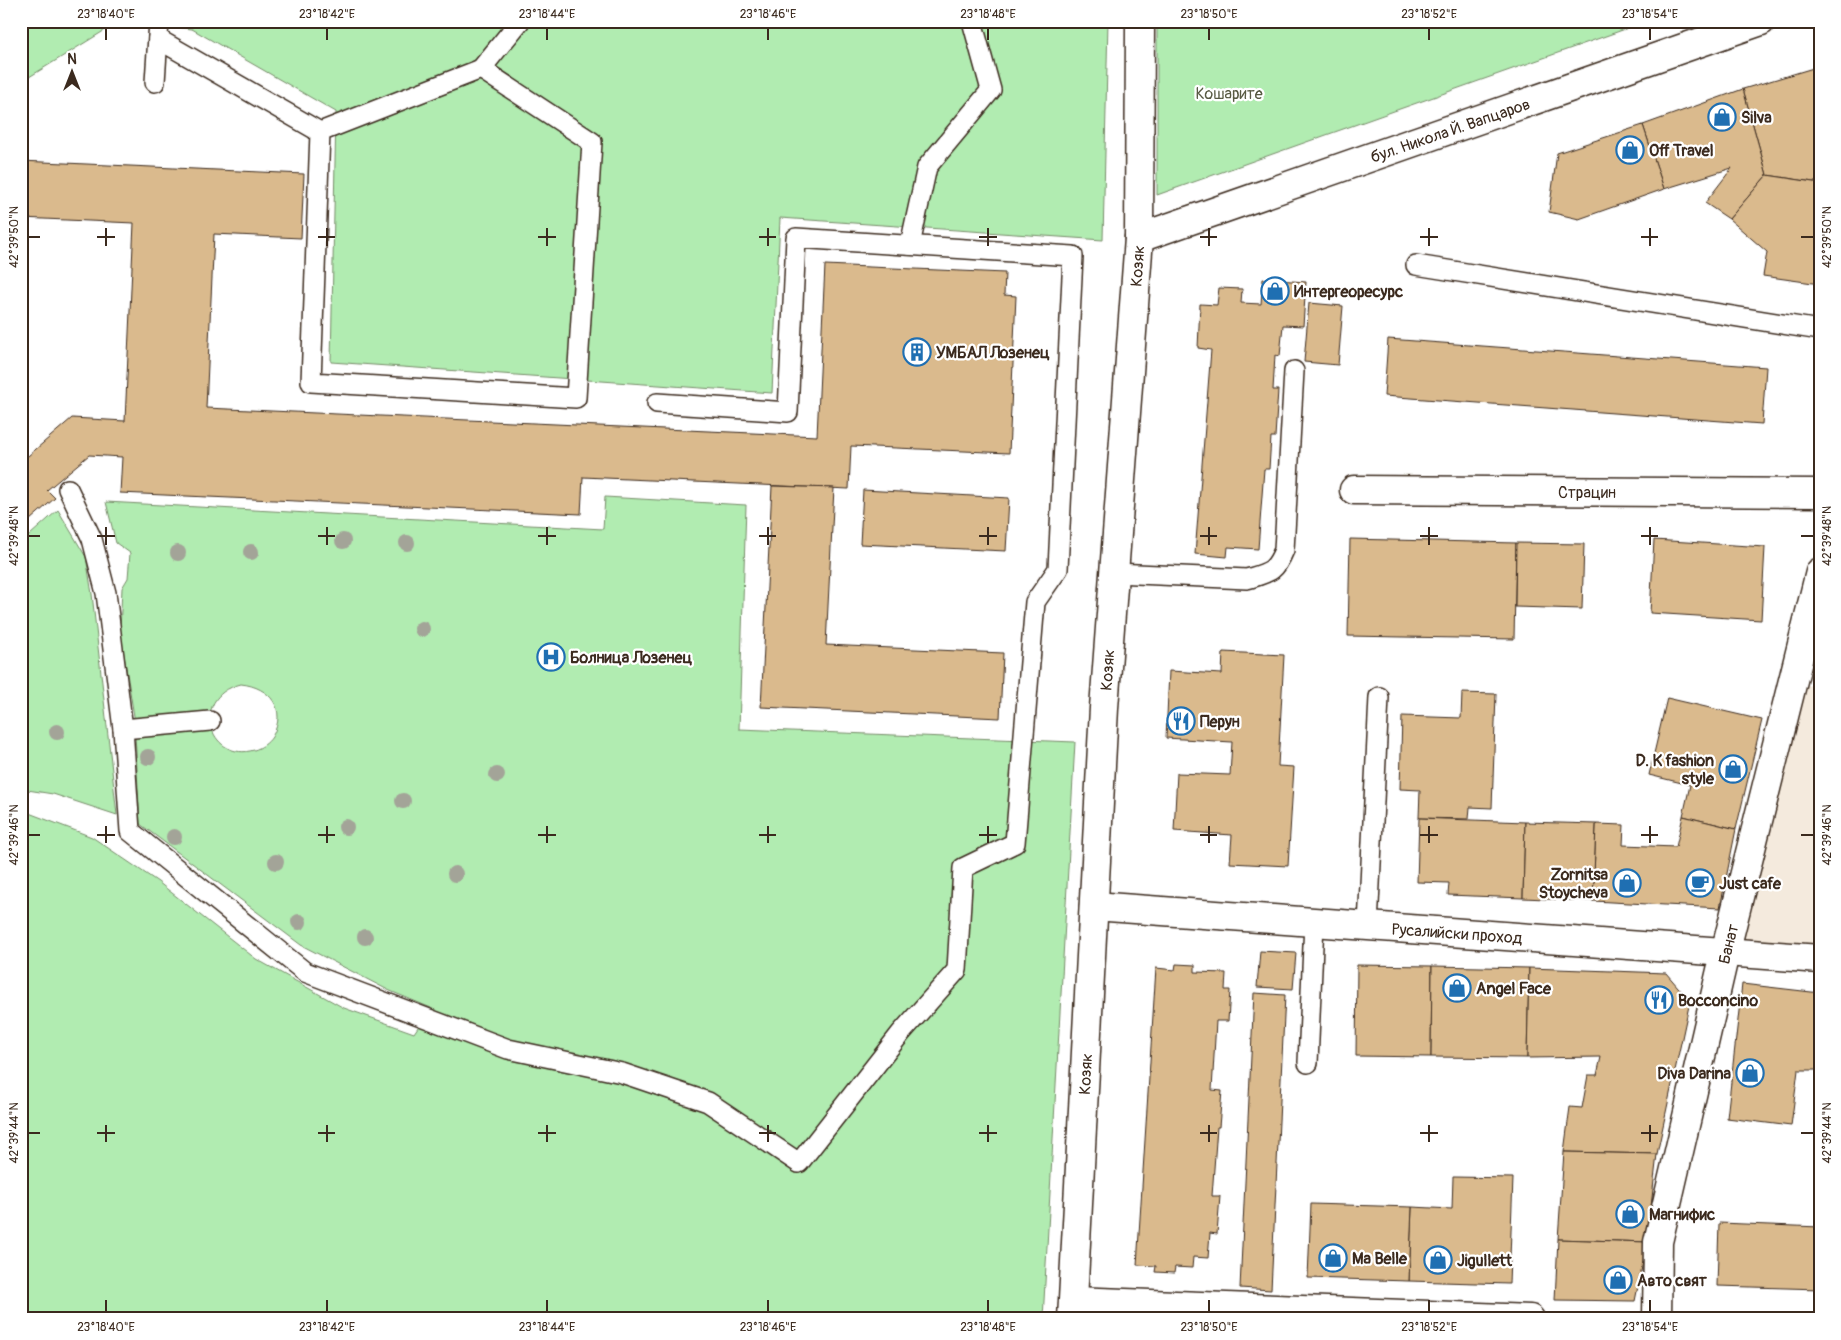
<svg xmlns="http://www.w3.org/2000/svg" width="1841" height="1340" viewBox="0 0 1841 1340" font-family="Pangolin,sans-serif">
<rect width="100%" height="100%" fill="#fff"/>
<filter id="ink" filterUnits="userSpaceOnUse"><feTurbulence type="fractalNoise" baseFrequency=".02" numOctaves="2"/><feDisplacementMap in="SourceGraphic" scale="10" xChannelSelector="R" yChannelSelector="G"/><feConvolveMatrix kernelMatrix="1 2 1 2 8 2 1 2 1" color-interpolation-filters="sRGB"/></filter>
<g filter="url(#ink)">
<!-- built -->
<polygon fill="#f4eadd" points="1804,685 1820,686 1820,950 1738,945"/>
<!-- green -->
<g fill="#b1ecb1" stroke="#768b68" fill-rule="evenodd">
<polygon points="21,21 120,21 21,82"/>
<polygon points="123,21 1108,21 1103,240 780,218 772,393 331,362 336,112 192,29"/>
<polygon points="1157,21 1648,21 1157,195"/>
<path d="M605 497 746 505 739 729 1075 742 1043 1319H21V810L92 837 158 882 256 959 344 1008 414 1033 431 1008 388 990 301 945 140 824 134 716 120 631 122 588 128 578 130 553 116 543 106 502 603 529ZM241 684C270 687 288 709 272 737 268 743 261 748 254 750 210 763 188 697 241 684Z"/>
<polygon points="58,510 86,557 92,594 117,815 53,794 21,789 21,543"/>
</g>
<!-- building -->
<g fill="#daba8d" stroke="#3b2a1e">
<polygon points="1820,66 1820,183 1767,175 1743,89"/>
<polygon points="1743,89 1767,175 1729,219 1705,203 1732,168 1664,189 1643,125"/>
<polygon points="1643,125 1664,189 1579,219 1549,212 1557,153"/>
<polygon points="21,161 304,174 301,238 214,234 206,408 817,436 825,265 1005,273 1004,295 1016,296 1009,453 851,446 849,489 583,477 581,514 120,493 122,457 89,455 47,490 55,498 21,528 21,462 72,418 125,421 134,223 21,218"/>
<polygon points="1767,175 1820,183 1820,284 1763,276 1767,252 1729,219"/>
<polygon points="1263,279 1306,282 1303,326 1283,325 1280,356 1275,355 1273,390 1278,390 1275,437 1271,437 1269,469 1264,469 1258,549 1228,547 1227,557 1195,554 1211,350 1198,348 1200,304 1217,305 1219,288 1242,289 1241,303 1261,304"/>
<polygon points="1309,303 1343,306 1338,365 1304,362"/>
<polygon points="1388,339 1766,367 1762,424 1384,396"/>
<polygon points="772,486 834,488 826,645 1003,653 1000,718 761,707"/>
<polygon points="863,490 1009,498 1006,551 860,544"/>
<polygon points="1350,539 1516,543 1514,639 1348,636"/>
<polygon points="1654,540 1765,547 1761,620 1650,613"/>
<polygon points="1516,543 1584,544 1582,609 1515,607"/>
<polygon points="1223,652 1284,655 1278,766 1294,767 1288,866 1230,863 1232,835 1174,831 1177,773 1230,775 1232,742 1166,738 1169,671 1222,674"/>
<polygon points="1462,693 1496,694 1492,808 1470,807 1469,819 1419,818 1420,790 1400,789 1402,716 1461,718"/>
<polygon points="1667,698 1762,720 1736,829 1683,816 1690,785 1649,775"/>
<polygon points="1683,816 1736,829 1720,908 1593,901 1596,824 1624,825 1623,845 1676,847"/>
<polygon points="1419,818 1525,822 1523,898 1448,895 1449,883 1417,882"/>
<polygon points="1525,822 1596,824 1593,901 1523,898"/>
<polygon points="1260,951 1296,953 1293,989 1257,987"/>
<polygon points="1176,964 1195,965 1195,972 1226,973 1225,990 1230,990 1228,1021 1216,1021 1212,1090 1222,1091 1219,1127 1217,1127 1212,1196 1220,1196 1217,1234 1210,1233 1208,1258 1193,1257 1192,1268 1175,1267 1174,1273 1155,1272 1156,1266 1137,1265 1156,968 1175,970"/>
<polygon points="1357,965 1432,966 1431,1057 1356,1056"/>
<polygon points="1432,966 1529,968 1527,1058 1431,1057"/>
<polygon points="1529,968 1666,973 1690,1001 1657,1154 1564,1152 1570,1107 1582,1108 1588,1075 1597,1075 1601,1057 1527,1058"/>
<polygon points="1742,984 1820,993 1820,1070 1798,1070 1791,1126 1727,1118"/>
<polygon points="1254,993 1285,995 1271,1290 1240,1288"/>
<polygon points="1817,1124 1820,1124 1820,1155 1816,1154"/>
<polygon points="1564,1152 1657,1154 1647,1242 1558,1239"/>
<polygon points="1453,1177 1513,1178 1509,1284 1409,1281 1412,1207 1452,1209"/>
<polygon points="1311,1204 1412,1207 1409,1281 1308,1278"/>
<polygon points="1719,1223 1820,1227 1820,1289 1717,1286"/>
<polygon points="1558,1239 1647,1242 1635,1301 1555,1300"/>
</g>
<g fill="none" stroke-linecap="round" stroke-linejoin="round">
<!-- lane casing -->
<g stroke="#3b2a1e" stroke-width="22">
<g id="lane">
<polyline points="158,39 320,132 311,382 576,398 592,142 481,69 320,132"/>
<polyline points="481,69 520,21"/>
<polyline points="155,82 159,21"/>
<polyline points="910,245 927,167 991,90 972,21"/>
<polyline points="1416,265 1820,330"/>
<polyline points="68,489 92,539 106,593 123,729 130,831 305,972 508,1049 622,1073 708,1102 799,1163 901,1033 957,970 963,868 1015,843 1035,602 1058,569 1073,256 796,238 788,412 657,403"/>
<path d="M1115 573 1247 579C1270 572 1275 572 1284 550L1294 371"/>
<polyline points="123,729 210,721"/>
<polyline points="1368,926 1379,697"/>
<polyline points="1308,1063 1314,922"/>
</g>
</g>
<!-- street casing -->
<g stroke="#3b2a1e" stroke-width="31">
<g id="street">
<polyline points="1139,238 1761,21"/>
<polyline points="1354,490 1820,493"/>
<polyline points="1094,906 1820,959"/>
<polyline points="1074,1301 1530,1319"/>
<polyline points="1072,1319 1104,708 1139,238 1140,21"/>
<polyline points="1657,1319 1658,1242 1725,953 1820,572"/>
</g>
</g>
<!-- lane -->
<use href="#lane" stroke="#fff" stroke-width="19"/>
<!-- street -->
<use href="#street" stroke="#fff" stroke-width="28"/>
</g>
<!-- trees -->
<g fill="#a3a498">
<circle cx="343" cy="541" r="8"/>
<circle cx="407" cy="543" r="8"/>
<circle cx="251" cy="552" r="8"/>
<circle cx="178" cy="553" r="8"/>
<circle cx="422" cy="629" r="8"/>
<circle cx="57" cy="732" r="8"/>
<circle cx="148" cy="757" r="8"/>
<circle cx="497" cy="775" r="8"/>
<circle cx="403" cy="801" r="8"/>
<circle cx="346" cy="827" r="8"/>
<circle cx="174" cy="837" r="8"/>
<circle cx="276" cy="862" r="8"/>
<circle cx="455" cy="874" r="8"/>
<circle cx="299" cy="922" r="8"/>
<circle cx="365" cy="937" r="8"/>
</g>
</g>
<!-- ticks -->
<path fill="none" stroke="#3b2a1e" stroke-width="2" d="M106 28V40M327 28V40M547 28V40M768 28V40M988 28V40M1209 28V40M1429 28V40M1650 28V40M106 228V246M327 228V246M547 228V246M768 228V246M988 228V246M1209 228V246M1429 228V246M1650 228V246M28 237H40M97 237H115M318 237H335M538 237H556M759 237H776M979 237H997M1200 237H1217M1420 237H1438M1641 237H1658M1801 237H1814M106 527V545M327 527V545M547 527V545M768 527V545M988 527V545M1209 527V545M1429 527V545M1650 527V545M28 536H40M97 536H115M318 536H335M538 536H556M759 536H776M979 536H997M1200 536H1217M1420 536H1438M1641 536H1658M1801 536H1814M106 826V843M327 826V843M547 826V843M768 826V843M988 826V843M1209 826V843M1429 826V843M1650 826V843M28 835H40M97 835H115M318 835H335M538 835H556M759 835H776M979 835H997M1200 835H1217M1420 835H1438M1641 835H1658M1801 835H1814M106 1125V1142M327 1125V1142M547 1125V1142M768 1125V1142M988 1125V1142M1209 1125V1142M1429 1125V1142M1650 1125V1142M28 1133H40M97 1133H115M318 1133H335M538 1133H556M759 1133H776M979 1133H997M1200 1133H1217M1420 1133H1438M1641 1133H1658M1801 1133H1814M106 1300V1312M327 1300V1312M547 1300V1312M768 1300V1312M988 1300V1312M1209 1300V1312M1429 1300V1312M1650 1300V1312"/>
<!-- icons -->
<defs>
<g id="shop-ring" transform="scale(1.4375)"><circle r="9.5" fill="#fff" stroke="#1f6fb2" stroke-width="1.5"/><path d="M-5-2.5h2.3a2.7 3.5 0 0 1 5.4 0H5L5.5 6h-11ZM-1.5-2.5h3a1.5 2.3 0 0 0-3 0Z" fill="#1f6fb2"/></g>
<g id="building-ring" transform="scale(1.4375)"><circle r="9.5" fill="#fff" stroke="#1f6fb2" stroke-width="1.5"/><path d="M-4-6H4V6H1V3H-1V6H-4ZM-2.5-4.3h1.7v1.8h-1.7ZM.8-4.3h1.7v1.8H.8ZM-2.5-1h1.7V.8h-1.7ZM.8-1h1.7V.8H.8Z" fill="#1f6fb2"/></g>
<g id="hospital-ring" transform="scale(1.4375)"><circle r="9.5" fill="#fff" stroke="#1f6fb2" stroke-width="1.5"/><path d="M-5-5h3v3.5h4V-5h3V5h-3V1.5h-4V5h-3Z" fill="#1f6fb2"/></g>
<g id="restaurant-ring" transform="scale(1.4375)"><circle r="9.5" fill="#fff" stroke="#1f6fb2" stroke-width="1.5"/><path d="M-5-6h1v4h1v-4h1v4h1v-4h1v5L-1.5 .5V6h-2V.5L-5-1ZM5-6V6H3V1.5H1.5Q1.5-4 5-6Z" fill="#1f6fb2"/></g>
<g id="cafe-ring" transform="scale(1.4375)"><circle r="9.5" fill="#fff" stroke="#1f6fb2" stroke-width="1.5"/><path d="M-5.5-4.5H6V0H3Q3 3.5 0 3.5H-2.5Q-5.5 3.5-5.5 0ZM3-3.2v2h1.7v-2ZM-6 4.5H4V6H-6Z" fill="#1f6fb2"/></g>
</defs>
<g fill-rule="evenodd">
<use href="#shop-ring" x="1722" y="117"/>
<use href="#shop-ring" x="1630" y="150"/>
<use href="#shop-ring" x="1275" y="291"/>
<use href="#building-ring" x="917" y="352"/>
<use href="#hospital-ring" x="551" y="657"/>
<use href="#restaurant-ring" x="1181" y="721"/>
<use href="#shop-ring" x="1733" y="769"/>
<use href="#shop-ring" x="1627" y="883"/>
<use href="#cafe-ring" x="1700" y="883"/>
<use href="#shop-ring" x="1457" y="988"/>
<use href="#restaurant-ring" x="1659" y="1000"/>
<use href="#shop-ring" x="1750" y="1073"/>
<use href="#shop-ring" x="1630" y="1214"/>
<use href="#shop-ring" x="1333" y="1258"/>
<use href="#shop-ring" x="1438" y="1260"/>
<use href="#shop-ring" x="1618" y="1280"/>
</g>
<g text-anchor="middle" stroke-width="4.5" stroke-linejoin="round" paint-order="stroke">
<!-- park labels -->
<g font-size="16" fill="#585a43" stroke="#fff">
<text x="1229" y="99">Кошарите</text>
</g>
<!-- poi labels -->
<g font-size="16" font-weight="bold" fill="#3b2a1e" stroke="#fff" text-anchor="start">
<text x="1741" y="123">Silva</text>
<text x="1649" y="156">Off Travel</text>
<text x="1294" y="297">Интергеоресурс</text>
<text x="936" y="358">УМБАЛ Лозенец</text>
<text x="570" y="663">Болница Лозенец</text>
<text x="1200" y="727">Перун</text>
<text x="1714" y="766" text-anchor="end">D. K fashion<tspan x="1714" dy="18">style</tspan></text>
<text x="1608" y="880" text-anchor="end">Zornitsa<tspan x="1608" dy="18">Stoycheva</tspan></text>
<text x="1719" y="889">Just cafe</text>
<text x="1476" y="994">Angel Face</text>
<text x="1678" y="1006">Bocconcino</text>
<text x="1731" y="1079" text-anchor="end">Diva Darina</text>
<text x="1649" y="1220">Магнифис</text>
<text x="1352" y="1264">Ma Belle</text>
<text x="1457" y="1266">Jigullett</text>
<text x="1637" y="1286">Авто свят</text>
</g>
<!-- street labels -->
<g font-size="16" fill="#3b2a1e" stroke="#fff">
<text transform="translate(1450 130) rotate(-19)" y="6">бул. Никола Й. Вапцаров</text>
<text transform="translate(1137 266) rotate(-86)" y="6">Козяк</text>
<text x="1587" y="498">Страцин</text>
<text transform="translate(1107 670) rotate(-86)" y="6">Козяк</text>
<text transform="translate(1457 933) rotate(4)" y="6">Русалийски проход</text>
<text transform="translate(1728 944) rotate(-76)" y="6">Банат</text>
<text transform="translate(1085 1074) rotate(-87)" y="6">Козяк</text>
</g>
</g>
<!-- margin -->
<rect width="1841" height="1340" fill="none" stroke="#fff" stroke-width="55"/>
<!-- north arrow -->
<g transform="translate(72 72)" stroke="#ffffff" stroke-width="4" paint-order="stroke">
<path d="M0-4L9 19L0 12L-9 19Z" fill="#3b2a1e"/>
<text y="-8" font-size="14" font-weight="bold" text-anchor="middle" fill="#3b2a1e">N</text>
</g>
<rect x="28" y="28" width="1786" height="1284" fill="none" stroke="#3b2a1e" stroke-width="2"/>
<g font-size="12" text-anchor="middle" fill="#3b2a1e">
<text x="106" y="18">23°18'40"E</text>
<text x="327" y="18">23°18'42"E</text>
<text x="547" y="18">23°18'44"E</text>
<text x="768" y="18">23°18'46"E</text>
<text x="988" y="18">23°18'48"E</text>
<text x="1209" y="18">23°18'50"E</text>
<text x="1429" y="18">23°18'52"E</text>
<text x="1650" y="18">23°18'54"E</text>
<text transform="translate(14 237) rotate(-90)" y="4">42°39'50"N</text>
<text transform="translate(1827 237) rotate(-90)" y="4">42°39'50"N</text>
<text transform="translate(14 536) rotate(-90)" y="4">42°39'48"N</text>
<text transform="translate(1827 536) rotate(-90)" y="4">42°39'48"N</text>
<text transform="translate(14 835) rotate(-90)" y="4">42°39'46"N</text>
<text transform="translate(1827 835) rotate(-90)" y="4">42°39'46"N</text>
<text transform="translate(14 1133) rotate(-90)" y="4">42°39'44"N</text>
<text transform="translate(1827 1133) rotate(-90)" y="4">42°39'44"N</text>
<text x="106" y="1331">23°18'40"E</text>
<text x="327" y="1331">23°18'42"E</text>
<text x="547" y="1331">23°18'44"E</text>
<text x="768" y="1331">23°18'46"E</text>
<text x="988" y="1331">23°18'48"E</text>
<text x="1209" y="1331">23°18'50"E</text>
<text x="1429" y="1331">23°18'52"E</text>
<text x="1650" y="1331">23°18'54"E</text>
</g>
</svg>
